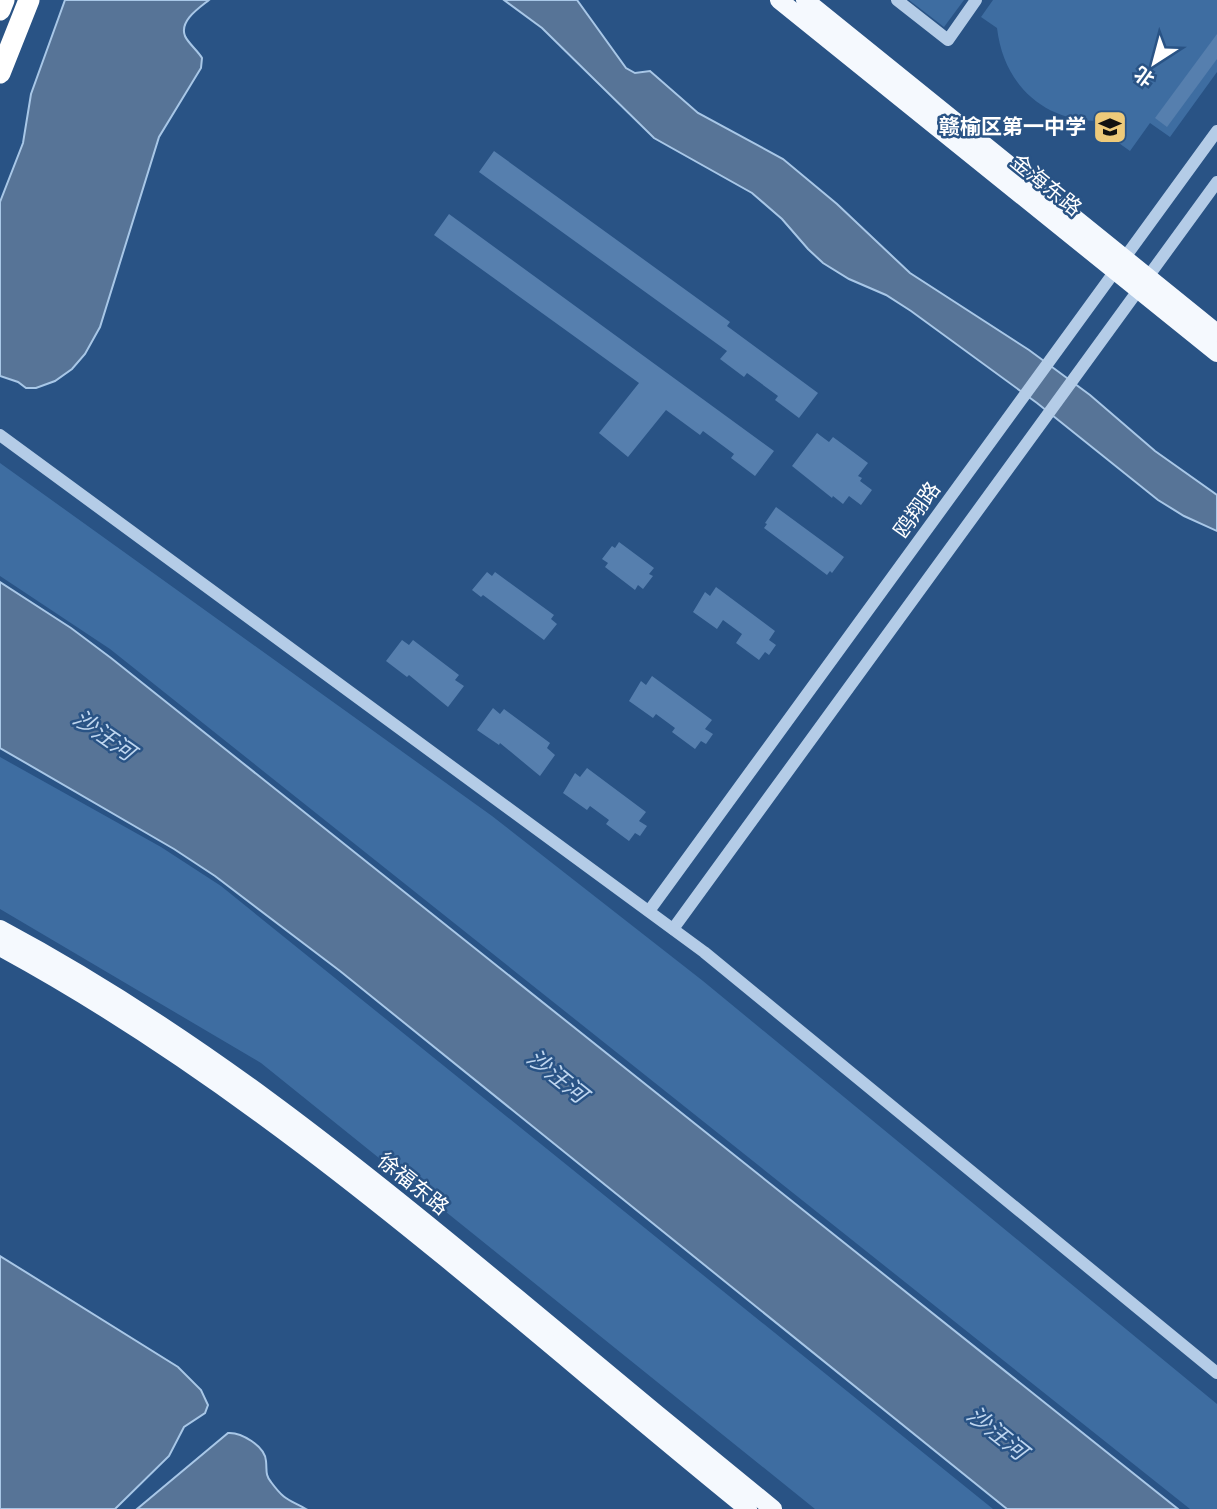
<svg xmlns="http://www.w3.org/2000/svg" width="1217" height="1509" viewBox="0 0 1217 1509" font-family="'Fira Sans','Noto Sans SC',sans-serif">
<rect width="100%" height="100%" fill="#295385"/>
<!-- green -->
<g fill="#3e6da1">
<polygon points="909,0 964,0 944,27"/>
<path d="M993 0H1217V72L1170 137 1150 123 1130 151 1109 136 1121 119C1056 130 1005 94 997 28L981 17Z"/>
<polygon points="0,463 492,816 703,981 1217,1404 1217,1509 1190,1509 110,649 0,576"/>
<polygon points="0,757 161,847 221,886 993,1509 815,1509 261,1063 0,909"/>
</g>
<!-- water -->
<g fill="#577497" stroke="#a8c7e7" stroke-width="2">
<path d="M65 0H209C199 8 179 21 185 36 188 43 198 51 202 58L201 68 159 137 100 327 85 354 72 369 55 381 36 388H26L18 382 0 376V202L23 143 31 94Z"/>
<polygon points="504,0 577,0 626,68 635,73 650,71 698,113 783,159 837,204 910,273 1029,350 1090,395 1155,451 1217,495 1217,531 1184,516 1158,500 1037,403 911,311 886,295 849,279 823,263 808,249 782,219 752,193 654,138 542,28"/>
<polygon points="0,582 71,628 111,658 1178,1509 1007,1509 340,971 215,876 174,849 0,748"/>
<polygon points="0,1256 178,1367 201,1390 208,1405 205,1413 184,1427 169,1456 115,1509 0,1509"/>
<path d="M228 1433C241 1432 265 1446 266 1461 267 1470 265 1475 271 1482 285 1501 288 1499 306 1509H137Z"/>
</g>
<!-- building -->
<g fill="#567fae">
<polygon points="1217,34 1217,59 1167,127 1155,118"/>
<polygon points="494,151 730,322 727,326 818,393 799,418 775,400 778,396 747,373 744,377 720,359 727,351 479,172"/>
<polygon points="449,214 774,451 755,476 731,458 734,454 703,431 700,435 666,410 628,457 599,433 639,383 434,235"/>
<polygon points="817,433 829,442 833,437 868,463 858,476 862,478 860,481 872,490 861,505 849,496 843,504 833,496 832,498 792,466"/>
<polygon points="776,507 844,557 832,573 830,571 827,575 764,528 767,524 765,523"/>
<polygon points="619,542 654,568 649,574 653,576 643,589 638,585 635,590 605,567 608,563 602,559 612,546 615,548"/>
<polygon points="487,572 492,576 495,572 554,615 551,619 557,624 544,640 483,595 481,597 472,590"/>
<polygon points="716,587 775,631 769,640 776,645 769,655 765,652 759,660 736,643 742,634 723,620 717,629 693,612 705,592 710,596"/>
<polygon points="402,640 409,645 413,640 459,675 455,680 464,686 448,707 409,675 407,677 386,661"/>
<polygon points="652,676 712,720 705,729 713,734 706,744 701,741 695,749 672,732 675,728 656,714 653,718 629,701 641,681 646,685"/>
<polygon points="493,708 500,714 504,709 550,743 547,748 555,755 540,776 500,743 499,745 477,730"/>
<polygon points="587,768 646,812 639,821 647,826 640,836 635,833 629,841 606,824 609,820 590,806 587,810 563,793 575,773 580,777"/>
</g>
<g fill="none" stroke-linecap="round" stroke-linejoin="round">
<!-- minor -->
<g stroke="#b4cce7" stroke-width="12">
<polyline points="897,0 948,40 976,0"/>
<polyline points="0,435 704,952 1217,1373"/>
<polyline points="649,911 1217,131"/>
<polyline points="673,929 1217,182"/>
</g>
<!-- major -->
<g stroke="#f5f9fe" stroke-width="18">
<polyline points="779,0 1217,353"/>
<polyline points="805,0 1217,333"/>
<path d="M0 929C191 1031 350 1159 516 1297 601 1368 687 1439 773 1509"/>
<path d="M0 947C275 1096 506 1313 748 1509"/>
</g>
<!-- highway -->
<g stroke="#fff" stroke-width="21">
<polyline points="0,10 4,0"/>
<polyline points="0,73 29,0"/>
</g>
</g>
<!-- icons -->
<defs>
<g id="school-square" transform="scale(1.75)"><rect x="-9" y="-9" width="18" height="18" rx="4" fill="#eeca7a" stroke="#295385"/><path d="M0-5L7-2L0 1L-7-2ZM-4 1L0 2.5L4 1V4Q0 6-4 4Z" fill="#111"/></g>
</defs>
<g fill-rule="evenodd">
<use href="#school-square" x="1110" y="127"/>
</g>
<g text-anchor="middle" stroke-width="5" stroke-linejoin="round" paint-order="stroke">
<!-- poi labels -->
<g font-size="21" font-weight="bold" fill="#fff" stroke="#295385" text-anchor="end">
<text x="1086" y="134">赣榆区第一中学</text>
</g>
<!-- street labels -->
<g font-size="21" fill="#fff" stroke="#295385">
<text transform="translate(1046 185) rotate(39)" y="7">金海东路</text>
<text transform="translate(917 510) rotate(-54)" y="7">鸥翔路</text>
<text transform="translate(413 1184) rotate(39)" y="7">徐福东路</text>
</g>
<!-- water labels -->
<g font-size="23" font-style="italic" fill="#bfd6ef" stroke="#295385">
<text transform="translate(104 735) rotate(35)" y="8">沙汪河</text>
<text transform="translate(557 1076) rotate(39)" y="8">沙汪河</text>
<text transform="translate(997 1433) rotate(39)" y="8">沙汪河</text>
</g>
</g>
<!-- north arrow -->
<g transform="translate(1154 63) rotate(216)" stroke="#295385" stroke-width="5" paint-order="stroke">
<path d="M0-5L12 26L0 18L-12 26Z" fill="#ffffff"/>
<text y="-10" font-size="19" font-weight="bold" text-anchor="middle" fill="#ffffff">北</text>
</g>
</svg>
